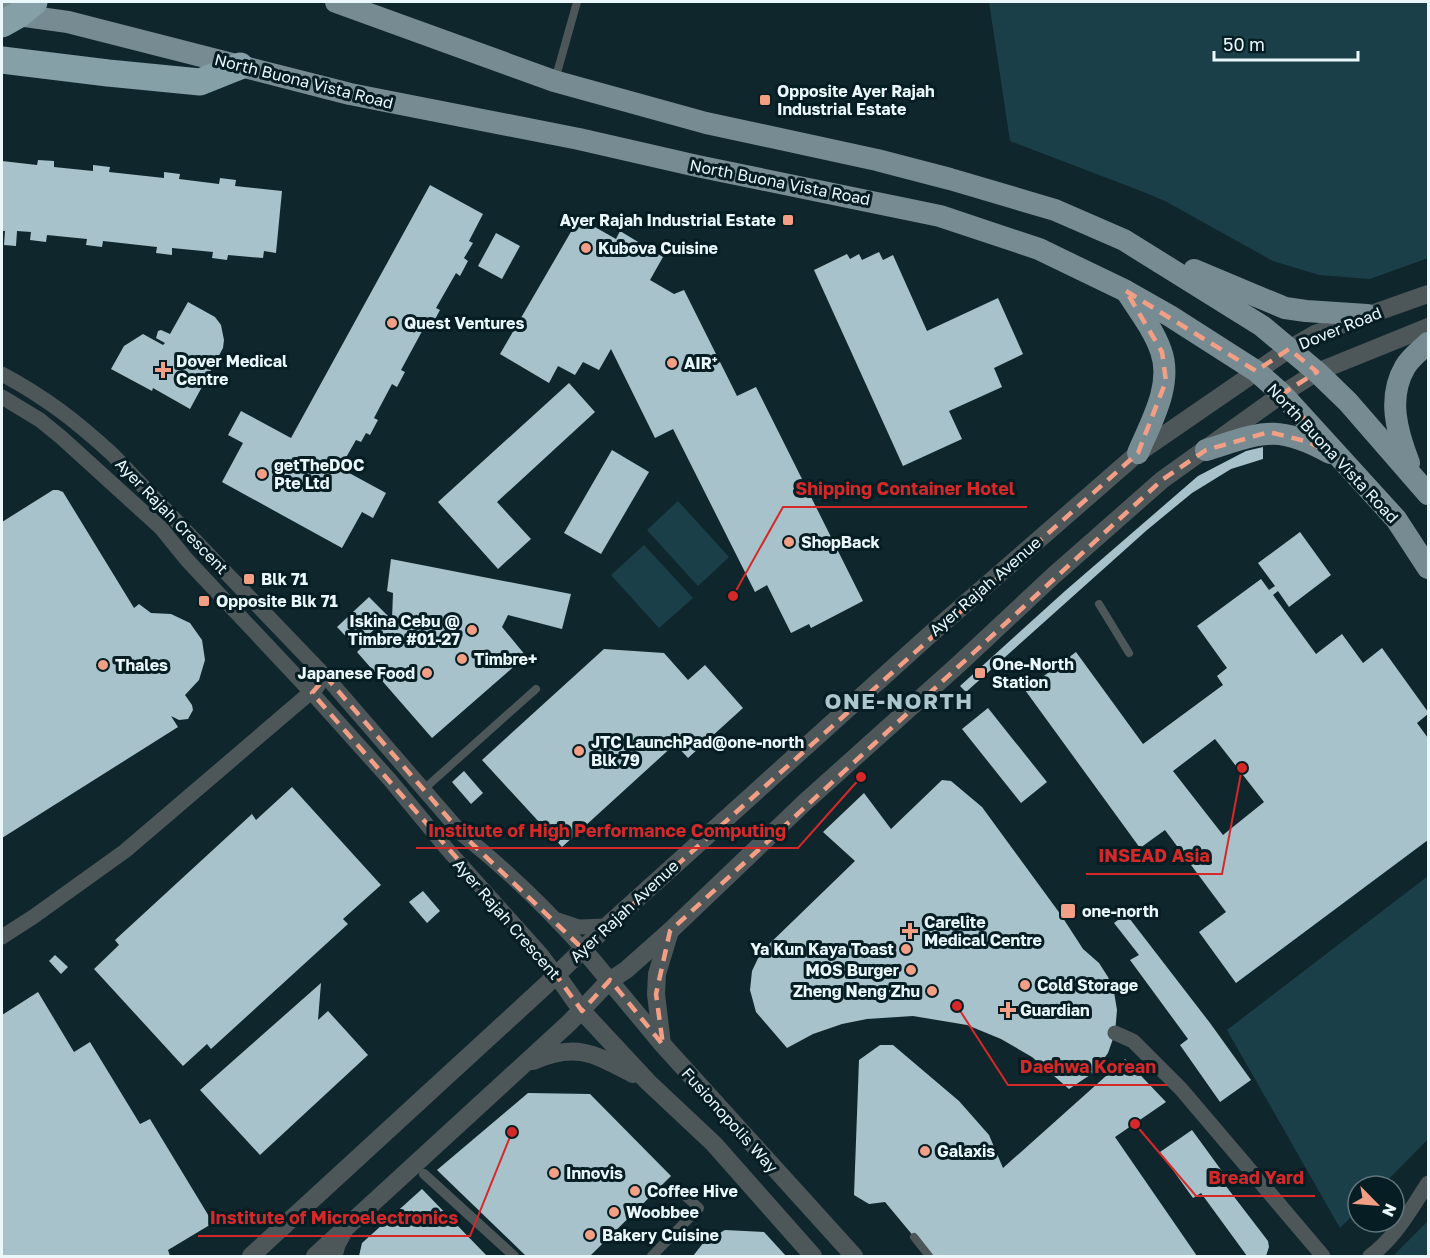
<svg xmlns="http://www.w3.org/2000/svg" width="1430" height="1258" viewBox="0 0 1430 1258" font-family="'Golos Text',sans-serif">
<rect width="100%" height="100%" fill="#10262d"/>
<!-- green -->
<g fill="#1b3f49">
<polygon points="989,2 1428,2 1428,258 1370,279 1319,275 1273,261 1165,201 1141,191 1010,141"/>
<polygon points="678,501 729,557 698,586 647,530"/>
<polygon points="644,545 693,598 659,628 611,575"/>
<polygon points="1428,876 1428,1139 1382,1186 1358,1186 1358,1210 1340,1228 1227,1030"/>
<polygon points="1428,1221 1428,1256 1393,1256"/>
</g>
<!-- building -->
<g fill="#a7c2ca" fill-rule="evenodd">
<polygon points="38,160 54,161 54,167 93,171 93,165 110,167 109,172 164,178 164,172 180,174 179,179 219,184 220,178 236,180 235,186 282,191 276,253 264,251 263,258 228,255 227,260 212,258 213,252 172,248 172,255 156,253 157,247 103,241 102,247 86,245 87,239 47,235 46,242 30,240 31,232 17,231 16,246 4,245 5,231 2,231 2,161 37,165"/>
<polygon points="430,185 483,214 469,241 473,243 464,258 468,261 460,276 456,273 436,308 440,310 432,325 427,322 401,370 405,372 397,387 392,384 374,418 378,420 370,435 366,433 361,442 356,440 340,468 386,493 373,518 362,512 342,548 222,482 243,443 228,435 241,411 291,438"/>
<polygon points="579,218 616,239 620,231 663,257 650,280 674,294 684,290 737,396 756,387 863,601 811,628 809,624 791,633 767,585 755,592 673,429 655,438 611,349 599,370 583,362 575,375 558,366 549,383 500,354"/>
<polygon points="496,233 520,246 502,279 478,266"/>
<polygon points="879,252 883,260 893,255 927,331 998,298 1023,354 994,368 1002,387 949,411 962,439 903,466 814,270 847,254 850,259 859,254 862,260"/>
<polygon points="188,302 215,317 221,325 224,340 223,348 190,409 153,388 152,391 111,369 124,346 143,334 163,345 165,343 156,338 158,331 161,330 170,334"/>
<polygon points="569,383 595,412 497,502 531,539 498,569 438,502"/>
<polygon points="1263,447 1263,459 1231,469 1192,493 1147,530 966,692 960,686 1065,591 1198,476 1246,451"/>
<polygon points="612,450 649,472 601,554 564,533"/>
<polygon points="53,490 58,490 63,492 134,608 139,604 151,613 171,614 190,623 202,640 205,660 199,680 185,695 192,705 193,710 188,719 179,720 171,716 178,727 2,838 2,522"/>
<path d="M1300 532 1331 575 1289 607 1278 591 1273 595 1316 654 1342 634 1363 663 1382 648 1428 712V714L1417 723 1428 738V840L1236 983 1199 932 1226 912 1165 830 1140 848 1025 690 1076 652 1143 744 1223 685 1217 676 1227 668 1197 626 1261 579 1269 590 1275 586 1258 563ZM1215 739 1264 802 1223 835 1173 771Z"/>
<polygon points="391,559 571,594 562,629 508,615 502,627 526,656 432,738 357,652 392,619 393,593 387,591"/>
<polygon points="369,597 388,616 356,647 337,627"/>
<polygon points="604,649 664,653 688,680 705,665 743,708 688,758 675,744 562,847 482,760"/>
<polygon points="988,708 1047,782 1021,803 962,729"/>
<polygon points="464,771 483,793 471,804 452,782"/>
<polygon points="942,780 951,781 982,807 1061,915 1083,949 1099,963 1108,977 1114,992 1117,1010 1115,1033 1108,1053 1093,1073 1069,1089 1032,1057 1001,1039 967,1025 913,1016 867,1019 842,1024 813,1034 787,1048 756,1012 750,990 752,971 761,952 855,861 823,832 864,793 891,829"/>
<polygon points="292,787 381,885 343,919 348,924 211,1049 207,1044 183,1066 94,969 119,945 115,940 252,814 256,820"/>
<polygon points="423,891 440,911 427,923 409,902"/>
<polygon points="1126,914 1210,1023 1251,1080 1220,1102 1180,1045 1188,1039 1130,960 1139,955 1114,923"/>
<polygon points="55,955 68,967 61,974 49,961"/>
<polygon points="321,983 318,1020 328,1011 368,1055 260,1155 200,1090"/>
<polygon points="38,992 74,1052 90,1042 140,1124 150,1119 213,1223 168,1250 170,1256 2,1256 2,1015"/>
<polygon points="880,1045 893,1045 959,1101 989,1135 1003,1168 1125,1059 1166,1102 1115,1137 1197,1256 930,1256 885,1202 869,1204 854,1195 859,1060"/>
<polygon points="528,1093 590,1094 671,1176 590,1256 526,1256 437,1170"/>
<polygon points="1192,1130 1227,1178 1222,1181 1268,1241 1269,1247 1266,1256 1247,1256 1201,1193 1193,1198 1160,1152"/>
<polygon points="422,1189 487,1256 359,1256 362,1243"/>
<polygon points="725,1230 764,1232 786,1256 693,1256 704,1242"/>
</g>
<g fill="none" stroke-linecap="round" stroke-linejoin="round">
<!-- service -->
<g stroke="#4d575a" stroke-width="8">
<polyline points="555,80 577,2"/>
<polyline points="1099,604 1129,653"/>
<polyline points="424,789 536,689"/>
<polyline points="914,1237 929,1256"/>
</g>
<!-- pedestrian -->
<g stroke="#4d575a" stroke-width="10">
<polyline points="424,1174 514,1256"/>
<polyline points="652,1256 699,1208 681,1192"/>
</g>
<!-- minor -->
<g stroke="#4d575a" stroke-width="15">
<path d="M2 374C45 397 76 421 112 454L328 679 463 835C506 869 546 908 583 949"/>
<polyline points="2,397 40,420 62,438 161,528 187,560 312,693 390,780 447,849 541,954 556,974"/>
<polyline points="558,920 579,927 607,926"/>
<polyline points="2,937 33,917 125,851 318,686"/>
<polyline points="1115,1033 1133,1041 1181,1089 1323,1256"/>
<polyline points="335,1256 338,1245 345,1232"/>
<path d="M1370 1256C1395 1238 1411 1209 1428 1183"/>
</g>
<!-- tertiary -->
<g stroke="#4d575a" stroke-width="18">
<polyline points="583,949 663,1045 854,1256"/>
<polyline points="556,974 582,1011 648,1082 714,1144 813,1256"/>
<polyline points="662,1044 656,994 657,974 670,931"/>
<path d="M533 1061C576 1042 595 1054 633 1074"/>
<polyline points="251,1256 545,986 607,926 935,630 1138,453 1289,349 1315,334 1428,294"/>
<polyline points="315,1256 570,1022 609,981 626,970 670,931 804,803 960,663 1053,576 1162,480 1282,394 1317,372 1428,327"/>
</g>
<!-- primary -->
<g stroke="#768b92" stroke-width="22">
<polyline points="336,2 554,81 706,123 877,160 950,179 1055,210 1124,240 1262,326 1317,372 1348,402 1428,494"/>
<polyline points="9,11 18,15 68,22 350,94 579,139 697,166 940,216 1039,249 1126,291 1170,316 1256,371 1282,394 1396,519 1428,568"/>
<polyline points="1194,270 1285,308 1306,311 1367,315"/>
<path d="M1128 294C1140 312 1154 331 1161 351 1173 385 1151 422 1138 453"/>
<path d="M1206 450C1261 433 1276 423 1330 453"/>
<path d="M1409 463C1397 432 1387 398 1405 367 1410 358 1421 350 1428 343"/>
</g>
<!-- motorway -->
<g stroke="#86a0a8" stroke-width="27">
<polyline points="2,24 18,15 34,2"/>
<polyline points="2,60 108,73 200,82 240,66"/>
</g>
</g>
<!-- marked area -->
<path fill="none" stroke="#f39f85" stroke-width="4.5" stroke-dasharray="12 8" stroke-linejoin="round" d="M1126 291 1256 371 1289 349 1317 372 1282 394 1341 459 1309 442 1269 432 1206 450 1162 480 670 931 656 994 663 1045 610 980 582 1011 541 954 312 693 326 677 463 835 583 949 1138 453 1166 381 1162 352Z"/>
<!-- markers -->
<g fill="#f39f85" stroke="#061d23" stroke-width="2">
<rect x="759" y="94" width="12" height="12" rx="3"/>
<rect x="782" y="214" width="12" height="12" rx="3"/>
<circle cx="586" cy="248" r="6"/>
<circle cx="392" cy="323" r="6"/>
<circle cx="672" cy="363" r="6"/>
<path d="M160 361h6v6h6v6h-6v6h-6v-6h-6v-6h6z"/>
<circle cx="262" cy="474" r="6"/>
<circle cx="789" cy="542" r="6"/>
<rect x="243" y="573" width="12" height="12" rx="3"/>
<rect x="198" y="595" width="12" height="12" rx="3"/>
<circle cx="472" cy="630" r="6"/>
<circle cx="462" cy="659" r="6"/>
<circle cx="103" cy="665" r="6"/>
<circle cx="427" cy="673" r="6"/>
<rect x="974" y="667" width="12" height="12" rx="3"/>
<circle cx="579" cy="751" r="6"/>
<rect x="1060" y="903" width="16" height="16" rx="3"/>
<path d="M907 922h6v6h6v6h-6v6h-6v-6h-6v-6h6z"/>
<circle cx="906" cy="949" r="6"/>
<circle cx="911" cy="970" r="6"/>
<circle cx="1025" cy="985" r="6"/>
<circle cx="932" cy="991" r="6"/>
<path d="M1005 1001h6v6h6v6h-6v6h-6v-6h-6v-6h6z"/>
<circle cx="925" cy="1151" r="6"/>
<circle cx="554" cy="1173" r="6"/>
<circle cx="635" cy="1191" r="6"/>
<circle cx="614" cy="1212" r="6"/>
<circle cx="590" cy="1235" r="6"/>
</g>
<g text-anchor="middle" stroke-width="6" stroke-linejoin="round" paint-order="stroke">
<!-- street labels -->
<g font-size="16" fill="#eaf8fc" stroke="#061d23">
<text transform="translate(304 81) rotate(14)" y="6">North Buona Vista Road</text>
<text transform="translate(780 182) rotate(11)" y="6">North Buona Vista Road</text>
<text transform="translate(1340 328) rotate(-22)" y="6">Dover Road</text>
<text transform="translate(1333 453) rotate(47)" y="6">North Buona Vista Road</text>
<text transform="translate(172 516) rotate(46)" y="6">Ayer Rajah Crescent</text>
<text transform="translate(985 586) rotate(-41)" y="6">Ayer Rajah Avenue</text>
<text transform="translate(624 911) rotate(-43)" y="6">Ayer Rajah Avenue</text>
<text transform="translate(507 919) rotate(49)" y="6">Ayer Rajah Crescent</text>
<text transform="translate(730 1120) rotate(48)" y="6">Fusionopolis Way</text>
</g>
<!-- poi labels -->
<g font-size="16" font-weight="bold" fill="#eaf8fc" stroke="#061d23" text-anchor="start">
<text x="777" y="97">Opposite Ayer Rajah<tspan x="777" dy="18">Industrial Estate</tspan></text>
<text x="776" y="226" text-anchor="end">Ayer Rajah Industrial Estate</text>
<text x="598" y="254">Kubova Cuisine</text>
<text x="404" y="329">Quest Ventures</text>
<text x="176" y="367">Dover Medical<tspan x="176" dy="18">Centre</tspan></text>
<text x="684" y="369">AIR⁺</text>
<text x="274" y="471">getTheDOC<tspan x="274" dy="18">Pte Ltd</tspan></text>
<text x="801" y="548">ShopBack</text>
<text x="261" y="585">Blk 71</text>
<text x="216" y="607">Opposite Blk 71</text>
<text x="460" y="627" text-anchor="end">Iskina Cebu @<tspan x="460" dy="18">Timbre #01-27</tspan></text>
<text x="474" y="665">Timbre+</text>
<text x="992" y="670">One-North<tspan x="992" dy="18">Station</tspan></text>
<text x="115" y="671">Thales</text>
<text x="415" y="679" text-anchor="end">Japanese Food</text>
<text x="591" y="748">JTC LaunchPad@one-north<tspan x="591" dy="18">Blk 79</tspan></text>
<text x="1082" y="917">one-north</text>
<text x="924" y="928">Carelite<tspan x="924" dy="18">Medical Centre</tspan></text>
<text x="894" y="955" text-anchor="end">Ya Kun Kaya Toast</text>
<text x="899" y="976" text-anchor="end">MOS Burger</text>
<text x="1037" y="991">Cold Storage</text>
<text x="920" y="997" text-anchor="end">Zheng Neng Zhu</text>
<text x="1020" y="1016">Guardian</text>
<text x="937" y="1157">Galaxis</text>
<text x="566" y="1179">Innovis</text>
<text x="647" y="1197">Coffee Hive</text>
<text x="626" y="1218">Woobbee</text>
<text x="602" y="1241">Bakery Cuisine</text>
</g>
<!-- district labels -->
<g font-size="22" font-weight="bold" letter-spacing="1.5" fill="#acc6ce" stroke="#061d23">
<text x="899" y="709">ONE-NORTH</text>
</g>
</g>
<!-- callouts -->
<path fill="none" stroke="#d62828" stroke-width="2" d="M733 596L783 507H1027M861 777L798 848H416M1242 768L1222 874H1086M957 1006L1008 1085H1168M1135 1124L1196 1196H1315M512 1132L470 1236H198"/>
<g fill="#d62828" stroke="#061d23" stroke-width="2">
<circle cx="733" cy="596" r="6"/>
<circle cx="861" cy="777" r="6"/>
<circle cx="1242" cy="768" r="6"/>
<circle cx="957" cy="1006" r="6"/>
<circle cx="1135" cy="1124" r="6"/>
<circle cx="512" cy="1132" r="6"/>
</g>
<g font-size="18" text-anchor="middle" font-weight="bold" fill="#d62828" stroke="#061d23" stroke-width="6" stroke-linejoin="round" paint-order="stroke">
<text x="905" y="495">Shipping Container Hotel</text>
<text x="607" y="837">Institute of High Performance Computing</text>
<text x="1154" y="862">INSEAD Asia</text>
<text x="1088" y="1073">Daehwa Korean</text>
<text x="1256" y="1184">Bread Yard</text>
<text x="334" y="1224">Institute of Microelectronics</text>
</g>
<!-- border -->
<rect width="1430" height="1258" fill="none" stroke="#eaf8fc" stroke-width="6"/>
<!-- north arrow -->
<g transform="translate(1376 1204) rotate(115)"><circle r="28" fill="#061d23" stroke="#61757a" stroke-width="1.5"/>
<path d="M0-4.5L10 22L0 15L-10 22Z" fill="#f39f85"/>
<text y="-9" font-size="16" font-weight="bold" text-anchor="middle" fill="#eaf8fc">N</text>
</g>
<!-- scale -->
<path d="M1214 51v9h144v-9" fill="none" stroke="#eaf8fc" stroke-width="3"/>
<text x="1223" y="51" font-size="18" fill="#eaf8fc" stroke="#061d23" stroke-width="4.5" paint-order="stroke">50 m</text>
</svg>
